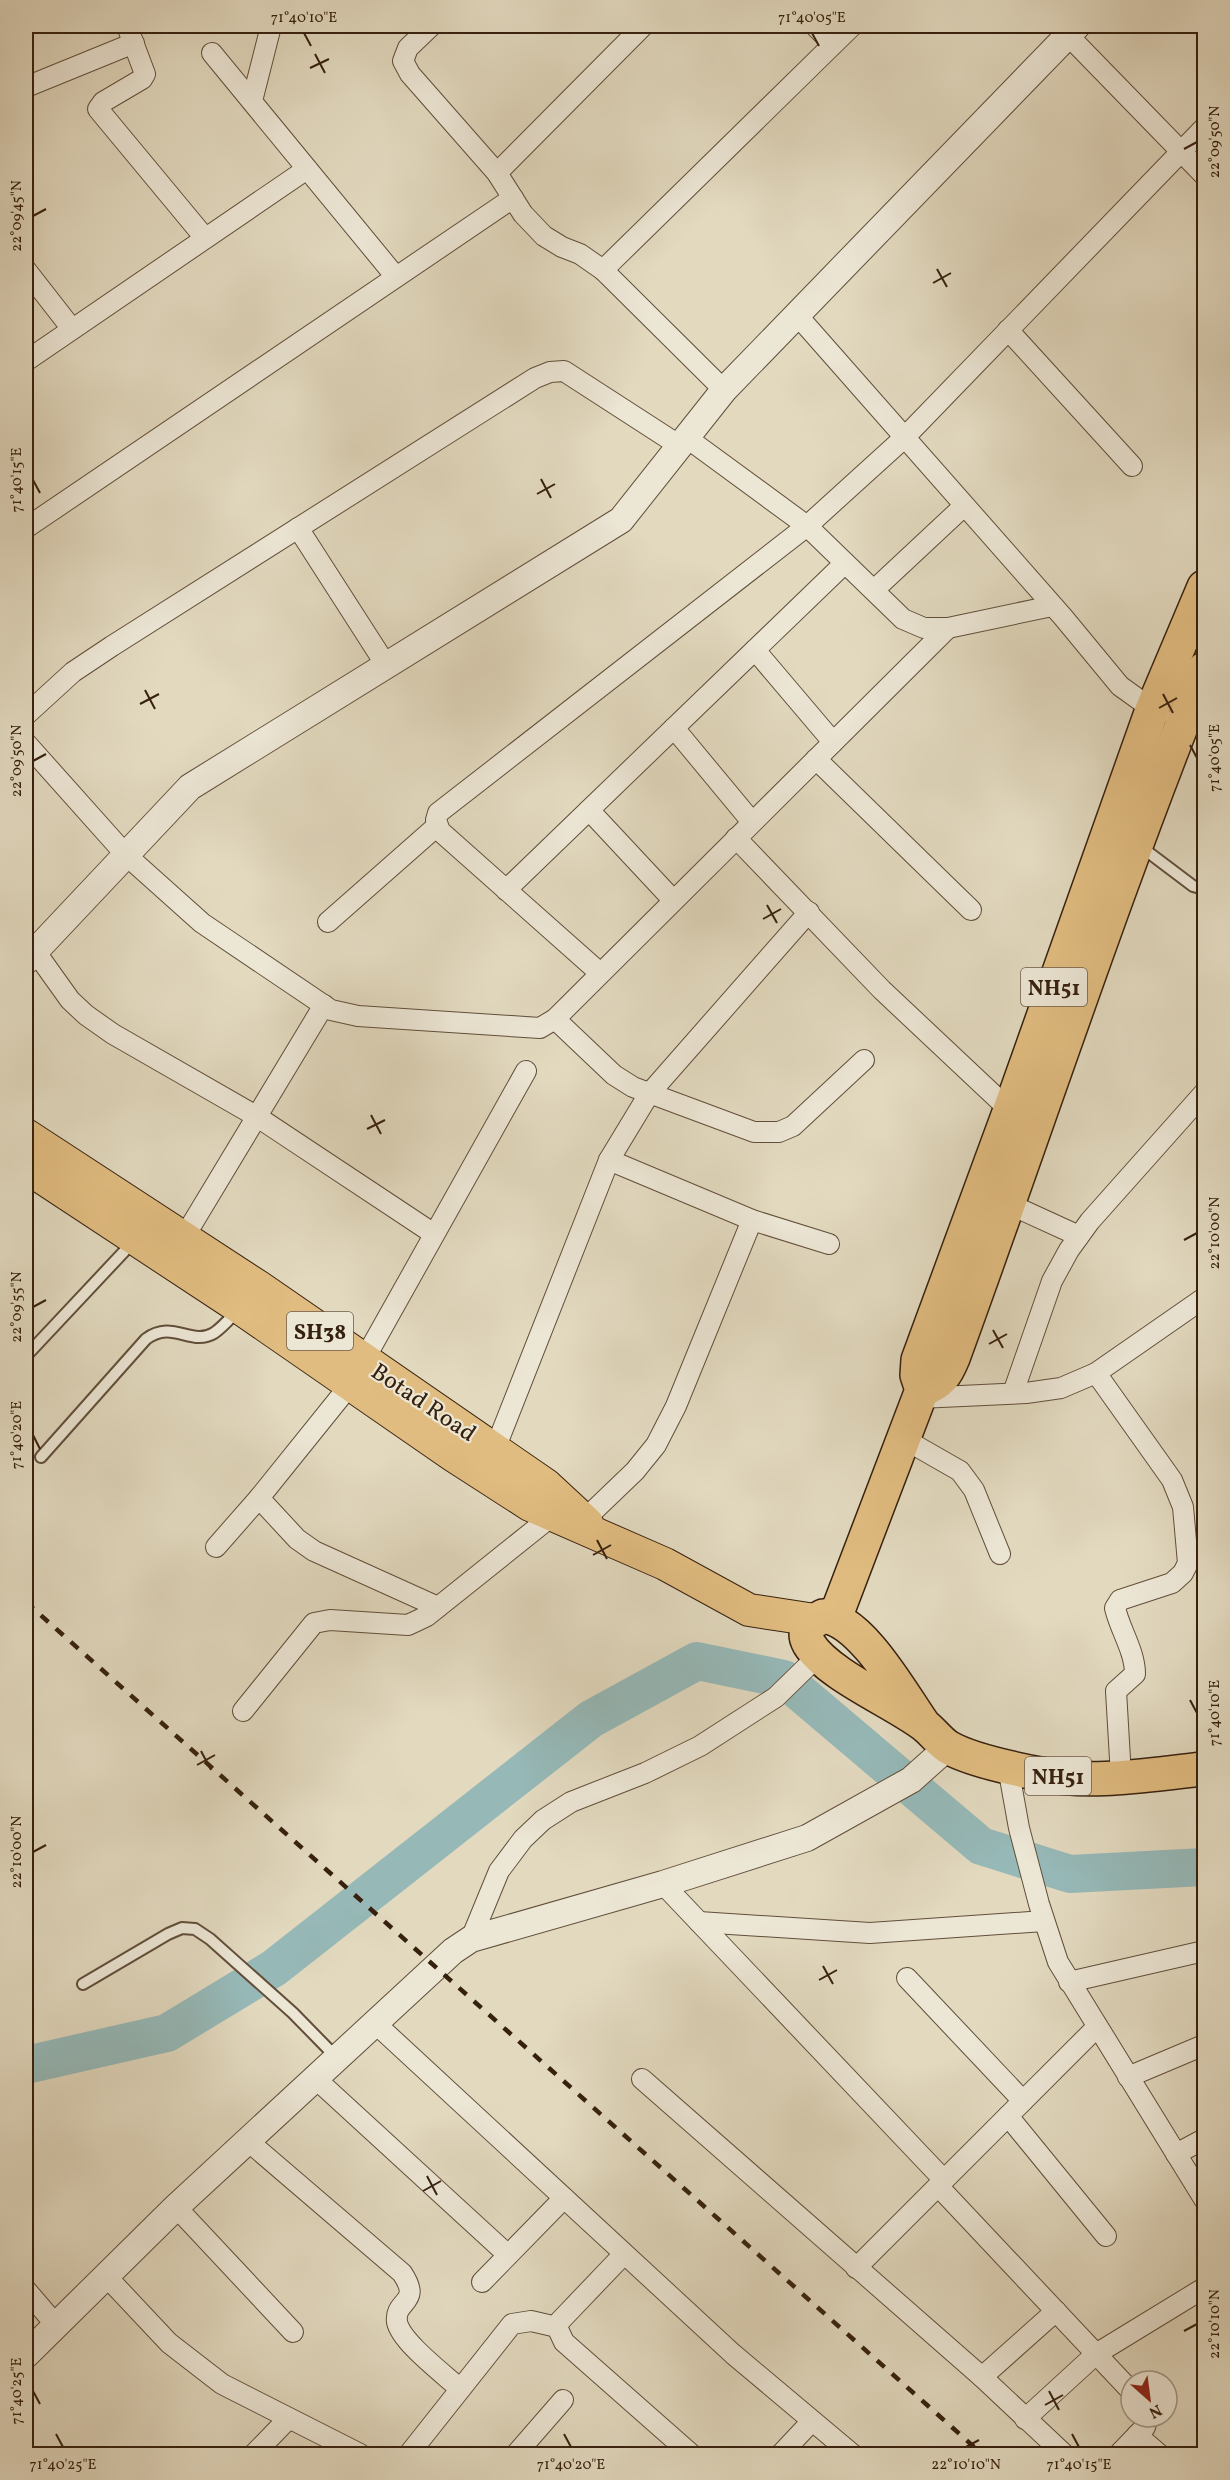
<svg xmlns="http://www.w3.org/2000/svg" width="1230" height="2480" viewBox="0 0 1230 2480" font-family="Vollkorn,serif">
<rect width="100%" height="100%" fill="#e2d9bf"/>
<filter id="stains"><feTurbulence type="fractalNoise" baseFrequency=".00333" numOctaves="4"/><feColorMatrix values="0 0 0 0 .2 0 0 0 0 .09 0 0 0 0 .02 0 0 0 .5 -.17"/></filter>
<radialGradient id="worn" r=".72"><stop offset=".6" stop-color="#630" stop-opacity="0"/><stop offset="1" stop-color="#630" stop-opacity=".3"/></radialGradient>
<g fill="none" stroke-linecap="round" stroke-linejoin="round">
<!-- river -->
<polyline stroke="#96b9b8" stroke-width="38" points="26,2065 167,2033 274,1968 591,1719 697,1661 784,1679 981,1846 1070,1874 1204,1867"/>
<!-- service casing -->
<g stroke="#614e3a" stroke-width="14">
<g id="service">
<polyline points="1140,846 1193,886 1204,889"/>
<polyline points="26,1356 133,1242"/>
<path d="M41 1457 146 1339C173 1319 191 1347 214 1333 223 1327 231 1317 238 1310"/>
<polyline points="83,1984 168,1934 182,1928 195,1929 210,1939 293,2013 338,2059"/>
</g>
</g>
<!-- minor casing -->
<g stroke="#614e3a" stroke-width="22">
<g id="minor">
<polyline points="127,26 145,74 142,79 103,102 98,109 205,238"/>
<polyline points="431,26 408,48 403,61 410,74 497,173 523,214 544,236 562,247 580,254 603,270 724,390"/>
<polyline points="815,26 833,44"/>
<polyline points="1059,26 1204,175"/>
<polyline points="212,53 396,277"/>
<polyline points="26,87 134,43"/>
<polyline points="252,101 271,26"/>
<polyline points="497,173 643,26"/>
<polyline points="26,270 72,329"/>
<polyline points="603,270 852,26"/>
<polyline points="797,315 1063,617 1120,686 1159,714"/>
<polyline points="1008,330 1132,466"/>
<polyline points="26,361 307,169"/>
<polyline points="687,438 807,526 903,619 924,628 948,628 1052,606"/>
<polyline points="26,528 513,198"/>
<polyline points="298,528 386,665"/>
<polyline points="874,590 964,506"/>
<polyline points="755,650 833,742"/>
<polyline points="26,715 73,672 112,646 535,378 550,372 564,371 680,446"/>
<polyline points="674,728 752,822"/>
<polyline points="26,743 126,855 202,923 331,1010 358,1016 540,1028 555,1019 948,628"/>
<polyline points="816,759 971,910"/>
<polyline points="589,810 673,900"/>
<polyline points="736,838 882,990 1016,1116"/>
<polyline points="506,890 845,563"/>
<polyline points="328,922 437,826"/>
<polyline points="26,941 35,951 70,1000 86,1015 113,1034 256,1116 434,1234"/>
<polyline points="600,973 440,831 436,820 438,813 807,526 904,438 1204,128"/>
<polyline points="555,1019 614,1075 633,1087 754,1132 779,1132 793,1126 864,1060"/>
<polyline points="609,1160 752,1220 829,1244"/>
<polyline points="1009,1204 1079,1236"/>
<polyline points="183,1239 324,1005"/>
<path d="M1096 1373 1172 1480 1183 1507 1188 1563 1183 1573 1172 1583 1120 1600 1115 1608C1120 1630 1135 1651 1135 1674L1116 1691 1121 1776"/>
<polyline points="1013,1393 1052,1281 1069,1250 1090,1221 1204,1093"/>
<polyline points="919,1398 1026,1393 1061,1388 1096,1373 1204,1298"/>
<polyline points="904,1439 960,1471 974,1490 1000,1554"/>
<polyline points="495,1449 609,1160 649,1094 809,912"/>
<polyline points="259,1498 297,1539 314,1551 438,1607"/>
<polyline points="584,1520 635,1471 656,1445 676,1406 752,1220"/>
<polyline points="216,1547 259,1498 350,1385 526,1071"/>
<polyline points="243,1711 314,1623 330,1620 408,1625 427,1616 552,1516"/>
<polyline points="1008,1767 1019,1828 1039,1904 1058,1962 1204,2199"/>
<polyline points="663,1884 944,2180"/>
<polyline points="699,1922 870,1933 1044,1921"/>
<polyline points="471,1939 499,1871 523,1839 543,1820 571,1802 645,1773 700,1746 776,1697 819,1655"/>
<polyline points="907,1978 1023,2101"/>
<polyline points="1069,1982 1204,1951"/>
<polyline points="376,2024 733,2354 852,2454"/>
<polyline points="1128,2077 1204,2045"/>
<polyline points="316,2079 508,2255"/>
<polyline points="642,2079 982,2377 1064,2454"/>
<polyline points="1008,2116 1106,2236"/>
<path d="M248 2141 402 2273C423 2304 394 2299 397 2322 401 2342 444 2374 460 2389"/>
<polyline points="1176,2154 1204,2139"/>
<polyline points="938,2186 1131,2391"/>
<polyline points="176,2207 293,2332"/>
<polyline points="624,2254 560,2321 557,2327 564,2342 691,2454"/>
<polyline points="856,2268 1097,2027"/>
<polyline points="106,2276 169,2343 222,2384 360,2454"/>
<polyline points="482,2282 564,2198"/>
<polyline points="26,2290 56,2325"/>
<polyline points="982,2377 1056,2311"/>
<polyline points="1025,2419 1096,2354 1204,2288"/>
<polyline points="1137,2435 1159,2454"/>
<polyline points="254,2454 288,2419"/>
<polyline points="409,2454 512,2324 531,2321 557,2327"/>
<polyline points="516,2454 563,2400"/>
<polyline points="781,2454 812,2421"/>
<polyline points="1119,2454 1145,2427 1148,2417"/>
</g>
</g>
<!-- tertiary casing -->
<g stroke="#614e3a" stroke-width="28">
<g id="tertiary">
<polyline points="26,961 190,787 621,520 724,390 1077,26"/>
<polyline points="26,2355 176,2207 453,1951 471,1939 663,1884 807,1838 911,1780 948,1747"/>
</g>
</g>
<!-- primary casing -->
<g stroke="#36200e" stroke-width="34">
<g id="primary">
<polyline points="26,1135 259,1287 546,1485 587,1523"/>
<polyline points="26,1167 240,1308 454,1456 530,1505 665,1564 749,1610 815,1620"/>
</g>
</g>
<!-- trunk casing -->
<g stroke="#36200e" stroke-width="36">
<g id="trunk">
<path d="M922 1390C941 1383 946 1375 953 1358 1037 1128 1113 895 1204 669"/>
<polyline points="833,1617 840,1605 922,1390 917,1375 918,1360 1010,1110 1152,710 1204,587"/>
<path d="M924 1725C902 1694 862 1620 823 1616 812 1622 801 1630 809 1644 828 1675 894 1702 924 1725 933 1732 939 1741 948 1747 970 1760 1014 1769 1040 1774 1093 1785 1151 1774 1204 1769"/>
</g>
</g>
<!-- service -->
<use href="#service" stroke="#ece6d5" stroke-width="10"/>
<!-- minor -->
<use href="#minor" stroke="#ece6d5" stroke-width="20"/>
<!-- tertiary -->
<use href="#tertiary" stroke="#ece6d5" stroke-width="26"/>
<!-- primary -->
<use href="#primary" stroke="#e1bc80" stroke-width="32"/>
<!-- trunk -->
<use href="#trunk" stroke="#e1bc80" stroke-width="33"/>
<!-- rail -->
<polyline stroke="#36200e" stroke-width="4.5" stroke-dasharray="10 10" stroke-linecap="butt" points="26,1602 982,2454"/>
</g>
<!-- ticks -->
<path fill="none" stroke="#36200e" stroke-width="2" d="M304 33 311 46M812 33 819 46M315 54 325 73M310 68 329 59M1184 149 1197 142M33 216 46 209M937 269 947 287M933 283 951 273M541 479 551 498M33 480 40 493M537 494 555 484M145 690 155 709M1163 694 1173 713M140 704 159 694M1159 708 1177 698M1190 745 1197 758M33 761 46 754M767 905 777 923M763 919 781 909M371 1115 381 1134M367 1129 385 1120M1184 1240 1197 1233M33 1307 46 1300M993 1330 1003 1348M989 1344 1007 1334M33 1435 40 1449M597 1540 607 1559M593 1555 611 1545M1190 1700 1197 1713M201 1751 211 1770M197 1765 215 1755M33 1852 46 1845M823 1966 833 1984M819 1980 837 1970M427 2176 437 2195M423 2191 441 2181M1184 2331 1197 2324M33 2391 40 2404M1049 2391 1059 2410M1045 2405 1063 2395M56 2434 63 2447M564 2434 571 2447M1072 2434 1079 2447M966 2447 979 2440"/>
<g text-anchor="middle" stroke-width="4.5" stroke-linejoin="round" paint-order="stroke">
<!-- shield labels -->
<g fill="#ece6d5" stroke="#6d5b4a" stroke-width="1.5">
<rect x="1021" y="968" width="66" height="38" rx="4.5"/>
<rect x="287" y="1312" width="66" height="38" rx="4.5"/>
<rect x="1025" y="1757" width="66" height="38" rx="4.5"/>
</g>
<g font-size="22" font-weight="bold" fill="#36200e">
<text x="1054" y="995">NH51</text>
<text x="320" y="1339">SH38</text>
<text x="1058" y="1784">NH51</text>
</g>
<!-- street labels -->
<g font-size="24" fill="#36200e" stroke="#ece6d5">
<text transform="translate(424 1402) rotate(34)" y="8">Botad Road</text>
</g>
</g>
<!-- margin -->
<rect width="1230" height="2480" fill="none" stroke="#e2d9bf" stroke-width="66"/>
<!-- north arrow -->
<g transform="translate(1149 2399) rotate(152)"><circle r="28" fill="#ece6d5" stroke="#a39785" stroke-width="1.5"/>
<path d="M0-4.5L10 22L0 15L-10 22Z" fill="#8f2418"/>
<text y="-9" font-size="16" font-weight="bold" text-anchor="middle" fill="#36200e">N</text>
</g>
<rect x="33" y="33" width="1164" height="2414" fill="none" stroke="#36200e" stroke-width="2"/>
<g font-size="15" text-anchor="middle" fill="#36200e">
<text x="304" y="22">71°40'10"E</text>
<text x="812" y="22">71°40'05"E</text>
<text transform="translate(1214 142) rotate(-90)" y="5">22°09'50"N</text>
<text transform="translate(16 216) rotate(-90)" y="5">22°09'45"N</text>
<text transform="translate(16 480) rotate(-90)" y="5">71°40'15"E</text>
<text transform="translate(1214 758) rotate(-90)" y="5">71°40'05"E</text>
<text transform="translate(16 761) rotate(-90)" y="5">22°09'50"N</text>
<text transform="translate(1214 1233) rotate(-90)" y="5">22°10'00"N</text>
<text transform="translate(16 1307) rotate(-90)" y="5">22°09'55"N</text>
<text transform="translate(16 1435) rotate(-90)" y="5">71°40'20"E</text>
<text transform="translate(1214 1713) rotate(-90)" y="5">71°40'10"E</text>
<text transform="translate(16 1852) rotate(-90)" y="5">22°10'00"N</text>
<text transform="translate(1214 2324) rotate(-90)" y="5">22°10'10"N</text>
<text transform="translate(16 2391) rotate(-90)" y="5">71°40'25"E</text>
<text x="63" y="2469">71°40'25"E</text>
<text x="571" y="2469">71°40'20"E</text>
<text x="966" y="2469">22°10'10"N</text>
<text x="1079" y="2469">71°40'15"E</text>
</g>
<rect width="100%" height="100%" filter="url(#stains)"/>
<rect width="100%" height="100%" fill="url(#worn)"/>
</svg>
